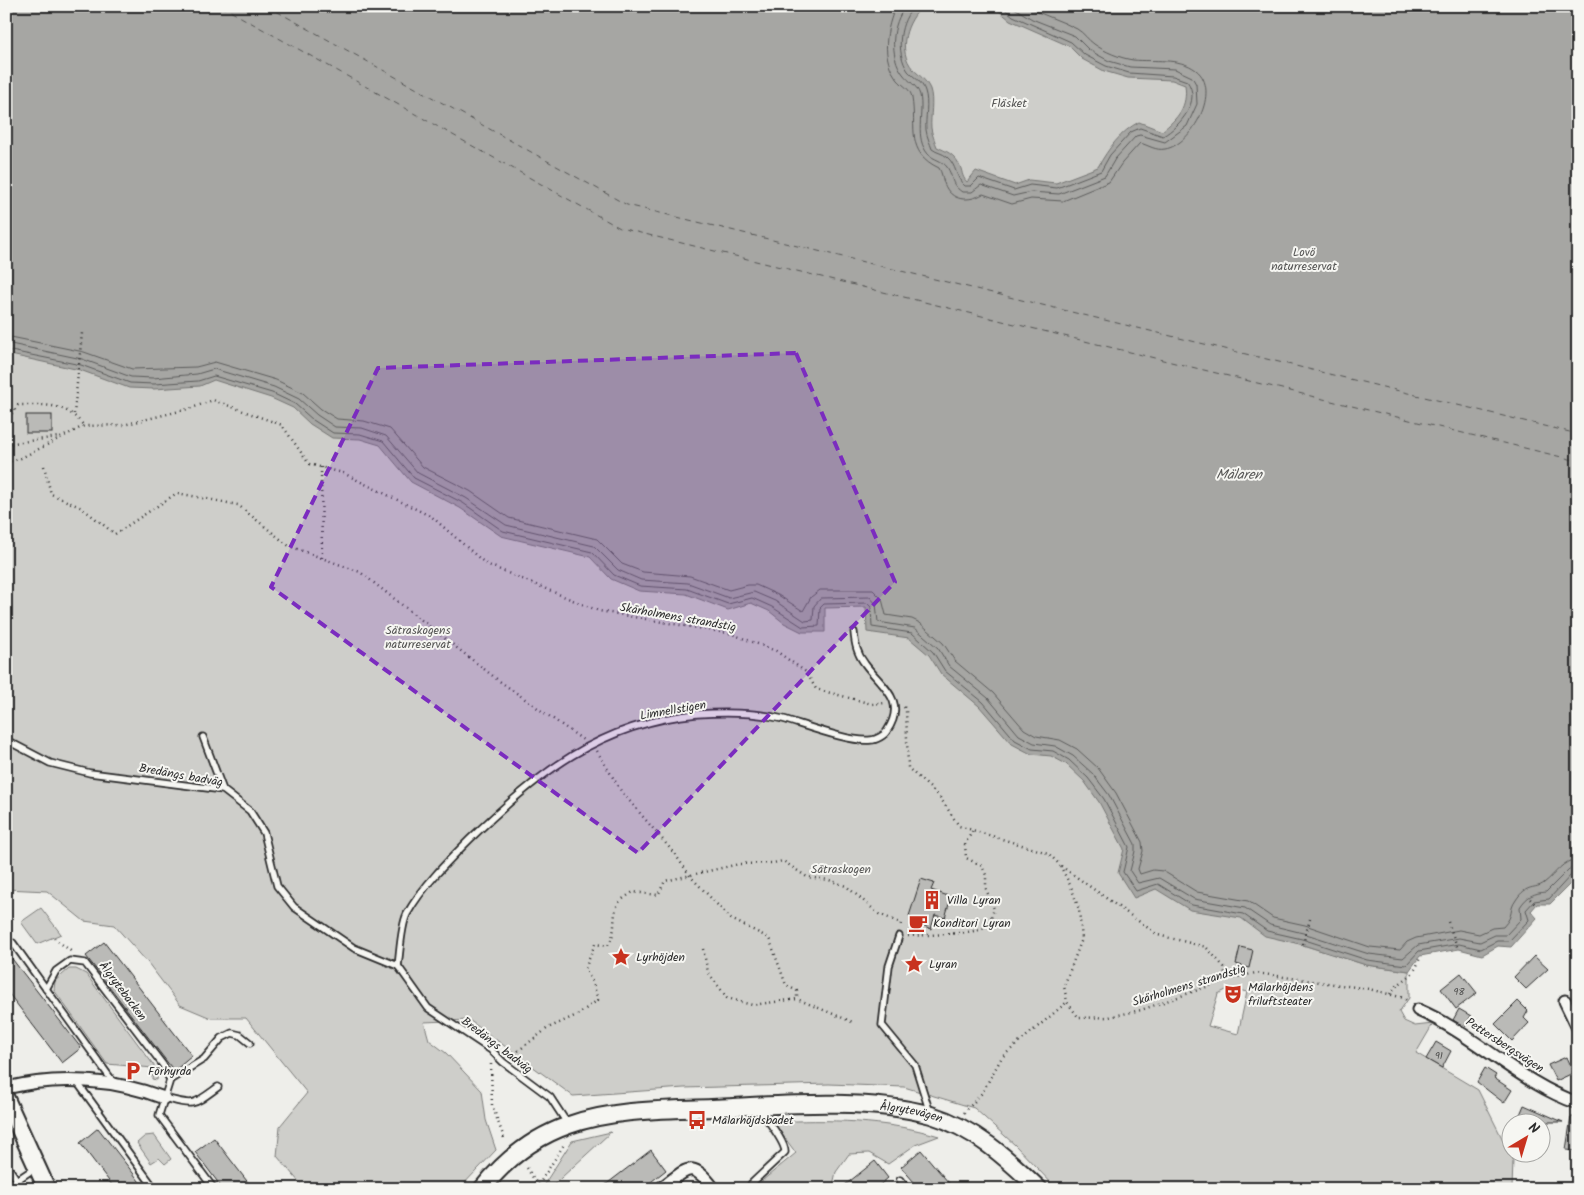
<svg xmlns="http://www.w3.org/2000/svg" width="1584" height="1195" viewBox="0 0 1584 1195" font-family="Kalam,sans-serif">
<rect width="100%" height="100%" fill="#eeeeea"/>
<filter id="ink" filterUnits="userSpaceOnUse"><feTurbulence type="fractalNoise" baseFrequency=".02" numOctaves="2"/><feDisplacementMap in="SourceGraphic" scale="10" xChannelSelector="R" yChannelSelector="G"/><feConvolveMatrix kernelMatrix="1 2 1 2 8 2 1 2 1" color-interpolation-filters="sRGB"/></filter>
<g filter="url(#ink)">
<!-- green -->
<g fill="#cececa" stroke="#7c7c7a" fill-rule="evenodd">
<path d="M425 6H1578L1272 937 1300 944 1366 965 1409 971V998L1399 1012 1404 1021 1415 1026 1433 1024 1416 1053 1478 1090 1513 1160 1512 1189H1057L1015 1145 974 1108 904 1087 829 1084 684 1088 573 1096 469 1020 424 1022 429 1040 446 1053 482 1091 486 1120 496 1150 459 1189H305L277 1156 280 1126 307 1093 246 1018H211L180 1005 148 963 114 925 84 921 47 891 6 889V131ZM1230 988 1247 992 1238 1034 1208 1026 1218 994Z"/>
<polygon points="41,908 61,934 37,944 21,922"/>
<polygon points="69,969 76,969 86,974 158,1071 157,1080 152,1079 153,1068 107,1064 54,990 55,981"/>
<path d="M773 1122C828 1119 886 1120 939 1136L915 1145 888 1164 869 1153 849 1154 836 1172 832 1189H752L796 1153Z"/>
<polygon points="611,1132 549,1189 548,1189 545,1183 572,1141"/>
<polygon points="154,1135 171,1159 165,1164 159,1158 151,1163 137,1143 145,1136"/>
</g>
<!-- water -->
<path fill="#a6a6a3" stroke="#757573" d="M6 6H923C907 20 896 50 913 69 920 76 926 80 930 89 934 101 930 116 931 128 932 135 935 141 937 147 946 151 954 154 959 164 963 171 961 176 967 182L976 171 1015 185 1029 180 1056 183 1098 167C1108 149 1121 131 1139 122L1162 131C1178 118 1188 107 1185 85L1172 80 1128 78 1104 71 1082 59 1069 46 1010 20 993 6H1578V876L1550 904H1537L1531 911 1537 918 1511 947 1498 946 1482 955 1459 949 1420 956 1409 971 1366 965 1300 944 1265 936 1241 918 1190 910 1156 889 1134 898 1118 873 1124 849 1099 802 1084 781 1066 764 1051 756 1031 754 1012 744 979 706 941 674 929 655 909 638 867 632 866 607 825 608V632H802L784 623 769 611 751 603 728 610 686 594 639 591 611 579 590 557 501 536 460 508 411 482 380 445 360 439 332 438 310 424 293 408 271 398 214 380 200 386 154 389 129 388 80 370 6 354Z"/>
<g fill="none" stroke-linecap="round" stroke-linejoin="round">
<!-- shore -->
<g stroke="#5c5c5b" stroke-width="1">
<path d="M896 6C886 28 880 59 898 80 903 86 911 89 912 98 917 128 905 152 939 168 942 173 942 177 944 183 951 202 969 202 983 194L1012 204 1031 199 1063 201 1109 182 1122 163 1140 143C1148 145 1156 151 1165 149 1192 145 1222 90 1196 70 1179 57 1153 62 1133 60 1120 58 1105 52 1094 44 1088 40 1084 33 1077 29 1060 20 1042 15 1025 6"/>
<path d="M906 6C891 24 889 56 903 74 909 82 917 85 920 95 924 114 914 138 928 154 934 160 942 160 947 167 954 177 949 183 962 192H972L981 185 1013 196 1031 192 1059 194 1105 176 1115 159 1136 136 1140 135 1165 142 1187 126 1197 104 1196 84 1192 77 1175 69 1130 67 1109 61 1089 50 1075 36 1032 19 1011 6"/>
<path d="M915 6C899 20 895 52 908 71 914 78 922 81 925 91 929 103 925 118 926 130 927 137 930 143 932 149 937 153 943 153 947 157 957 165 955 178 965 186H971L979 178 1014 190 1030 185 1057 188 1101 171 1110 155 1131 132 1140 128 1163 136C1180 126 1202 101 1187 81L1173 76 1129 73 1106 66 1085 55 1071 42 1013 16 1001 6"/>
<path d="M6 336 84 352 132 369 196 367 215 362 276 380 303 393 321 409 337 419 364 421 390 429 423 467 470 491 509 518 597 539 622 564 643 572 690 576 729 590 748 585H756L778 595 803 611 811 597 820 590H873L882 599 886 615 912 619 920 623 943 643 955 661 993 693 1024 729 1036 736 1060 740 1077 749 1098 768 1116 793 1142 842 1143 851 1138 869 1140 874 1153 870 1163 871 1197 892 1248 901 1273 918 1305 925 1370 947 1400 950 1407 942 1416 938 1459 930 1479 934 1492 928 1503 927C1515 914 1508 911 1516 900 1527 883 1535 890 1544 883 1556 874 1562 860 1578 859"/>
<path d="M6 343 82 359 131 377 153 378 197 374 214 369 274 387 299 399 317 415 335 427 362 428 386 436 418 473 466 498 506 525 594 546 618 570 641 580 688 583 729 598 754 592 775 601 805 621 813 620 814 606 821 598 870 597 876 604 878 622 915 628 938 648 949 666 988 698 1019 735 1034 743 1055 746 1073 756 1093 774 1109 795 1135 844V851L1130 871 1138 883 1159 878 1194 899 1245 908 1270 925 1303 933 1369 954 1403 958 1418 945 1459 938 1480 942 1495 935H1506L1521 919 1520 907C1527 896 1534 893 1546 892L1569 869 1578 867"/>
<polyline points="6,350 81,365 130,383 154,384 198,381 214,376 272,393 295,404 313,420 333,433 360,434 383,441 414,478 463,503 503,531 592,552 614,575 640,586 687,589 728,604 752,598 772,607 803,627 819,626 820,608 824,604 867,603 871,607 872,627 912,633 933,652 945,671 983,702 1015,740 1032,749 1053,751 1069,760 1088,778 1104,799 1129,847 1123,872 1136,891 1158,884 1192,905 1243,914 1267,931 1302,939 1367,960 1406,965 1419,951 1459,944 1481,949 1497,941 1509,941 1529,920 1526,910 1534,901 1549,899 1572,874 1578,873"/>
</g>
<!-- ferry -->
<g stroke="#565655" stroke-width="1" stroke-dasharray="6 5" stroke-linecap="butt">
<polyline points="221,6 620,228 1578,461"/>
<polyline points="267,6 627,205 1578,434"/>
</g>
</g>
<!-- building -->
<g fill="#babab7" stroke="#2b2b2b">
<rect x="26" y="415" width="26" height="18"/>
<polygon points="921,879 934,883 931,890 951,897 945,918 935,915 931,929 918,923 909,916"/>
<polygon points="104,942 192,1056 174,1071 86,956"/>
<polygon points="1240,947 1253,950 1249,968 1236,964"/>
<polygon points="6,951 81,1048 62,1063 6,990"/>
<polygon points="1534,956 1548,969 1526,989 1514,977"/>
<polygon points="1461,973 1477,993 1456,1009 1441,989"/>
<polygon points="1518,1001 1528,1011 1524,1018 1529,1023 1512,1041 1495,1024"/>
<polygon points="1459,1009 1471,1016 1465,1027 1453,1020"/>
<polygon points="1436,1042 1451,1051 1442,1068 1426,1059"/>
<polygon points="1566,1057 1573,1073 1556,1081 1548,1065"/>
<polygon points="1485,1068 1496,1075 1494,1078 1512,1090 1504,1103 1477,1082"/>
<polygon points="1524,1105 1563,1122 1524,1122 1525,1120 1519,1117"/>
<polygon points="1571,1117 1578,1117 1578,1151 1566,1150"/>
<polygon points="98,1128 133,1173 145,1189 115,1189 80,1143"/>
<polygon points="214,1138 253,1189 223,1189 195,1152"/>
<polygon points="651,1150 666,1170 642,1189 600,1189"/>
<polygon points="921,1150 954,1189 920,1189 901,1167"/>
<polygon points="875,1161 888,1178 875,1189 840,1189"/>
</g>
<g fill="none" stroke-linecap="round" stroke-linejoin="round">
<!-- lane casing -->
<g stroke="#2b2b2b" stroke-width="9">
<g id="lane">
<polyline points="203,737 223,790"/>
<polyline points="6,740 50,763 90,773 223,790 250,811 264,833 277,886 294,907 354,948 398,966 428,1008 491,1050 503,1062 550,1097 567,1123"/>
<polyline points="899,936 889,966 882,1025 915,1065 930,1113"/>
<polyline points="13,943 114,1083"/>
<path d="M398 966C400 952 401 926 407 914 422 887 448 861 470 839 537 774 600 723 697 714 725 712 755 712 783 719 804 725 852 743 871 740 876 740 885 735 887 731 908 700 881 686 865 664 857 654 855 644 854 632"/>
<polyline points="46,989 56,971 70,961 85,963 163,1065 170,1080"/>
<polyline points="77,1082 155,1189"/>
<path d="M164 1098C195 1106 192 1106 218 1087"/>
<polyline points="6,1164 17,1180 35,1168"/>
<polyline points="900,1180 907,1189"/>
<polyline points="6,1188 17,1180"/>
<polyline points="214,1189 159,1115 170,1080 204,1059 222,1038 232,1033 240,1035 250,1043"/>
<path d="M752 1189 751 1184 785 1152C785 1141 766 1119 759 1108"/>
</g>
</g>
<!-- street casing -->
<g stroke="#2b2b2b" stroke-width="15">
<g id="street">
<polyline points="1565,1001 1578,1028"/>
<path d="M1418 1010C1475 1034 1519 1083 1578 1103"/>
<path d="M6 1088C58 1075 115 1079 164 1098"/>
<path d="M660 1189C688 1169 690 1158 714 1189"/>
</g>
</g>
<!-- secondary casing -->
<g stroke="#2b2b2b" stroke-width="20">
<g id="secondary">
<polyline points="6,1099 47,1189"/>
<path id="s1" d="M482 1189C505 1160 534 1137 569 1125 614 1109 664 1110 712 1108 777 1105 868 1097 931 1115 974 1128 1007 1158 1039 1189"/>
</g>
</g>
<!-- path -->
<g stroke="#2b2b2b" stroke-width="2.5" stroke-dasharray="1 4" stroke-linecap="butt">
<polyline points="74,414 82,333"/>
<path d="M6 422 18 405C46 405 65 402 84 426"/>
<polyline points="6,444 59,437"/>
<polyline points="6,463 21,458 84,426 123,425 192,408 213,400 282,425 309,464 343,473 432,517 486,564 599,611 732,634 776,651 806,672 816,689 872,704 885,703"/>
<polyline points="44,466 51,494 82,508 115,534 177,493 238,505 289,546 360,572 498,680 583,740"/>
<polyline points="321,467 322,558"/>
<polyline points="904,707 906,710 908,768 939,796 959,826 1048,853 1060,865 1072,889 1079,910 1082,939 1064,986 1067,1002 1079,1018 1109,1017 1141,1010 1232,978 1256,973 1369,989 1404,998 1409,1003"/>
<polyline points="597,751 621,791 674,853 691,877 731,919 769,938 786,985 797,991 797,999"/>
<polyline points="1061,866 1158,935 1206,947 1224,967 1226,981"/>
<polyline points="1530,899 1536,905"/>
<polyline points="1448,922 1458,949"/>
<path d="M908 936C922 935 978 934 986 927 990 923 992 915 994 909L986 889V875L982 866 966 858 965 844 973 830"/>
<polyline points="54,938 72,952"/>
<polyline points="1303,944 1310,919"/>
<polyline points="703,949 708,972 727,998 752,1005 797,999 855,1023"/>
<path d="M1390 994C1402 977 1414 980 1420 957"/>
<path d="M510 1057 548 1028 577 1015 598 1000 593 983 585 969 595 944 608 946C618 929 611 919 618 904 620 900 629 895 633 892L658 895 665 881 739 864 773 863 783 861 807 877 829 880 846 886 879 914 901 923 900 928"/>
<polyline points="491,1064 492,1105 504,1138"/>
<polyline points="6,1069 13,1074"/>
<polyline points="964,1113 982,1093 1002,1057 1067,1002"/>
<polyline points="527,1168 540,1189"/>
<polyline points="536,1189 565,1143"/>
</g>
<!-- lane -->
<use href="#lane" stroke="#f6f6f2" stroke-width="5.5"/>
<!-- street -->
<use href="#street" stroke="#f6f6f2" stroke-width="11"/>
<!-- secondary -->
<use href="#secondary" stroke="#f6f6f2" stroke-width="16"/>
</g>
</g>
<!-- marked area -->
<path fill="#7b2cbf" fill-opacity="0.2" stroke="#7b2cbf" stroke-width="4" stroke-dasharray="10 6" stroke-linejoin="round" d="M796 353 895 582 638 853 271 587 378 368Z"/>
<!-- icons -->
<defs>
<g id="building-bare" transform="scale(1.5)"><path d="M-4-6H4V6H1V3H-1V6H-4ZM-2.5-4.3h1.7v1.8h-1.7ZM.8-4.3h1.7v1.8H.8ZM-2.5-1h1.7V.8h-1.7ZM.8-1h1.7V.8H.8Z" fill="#c8321e" stroke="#f6f6f2" stroke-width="2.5" paint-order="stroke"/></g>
<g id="cafe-bare" transform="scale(1.5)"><path d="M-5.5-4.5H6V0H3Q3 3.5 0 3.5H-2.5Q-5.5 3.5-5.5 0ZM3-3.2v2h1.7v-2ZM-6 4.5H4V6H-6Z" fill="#c8321e" stroke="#f6f6f2" stroke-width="2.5" paint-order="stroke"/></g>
<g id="sight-bare" transform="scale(1.5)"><path d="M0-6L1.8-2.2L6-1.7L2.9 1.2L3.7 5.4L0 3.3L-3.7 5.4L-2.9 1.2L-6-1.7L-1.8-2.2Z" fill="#c8321e" stroke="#f6f6f2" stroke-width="2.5" paint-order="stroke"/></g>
<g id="theatre-bare" transform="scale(1.5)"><path d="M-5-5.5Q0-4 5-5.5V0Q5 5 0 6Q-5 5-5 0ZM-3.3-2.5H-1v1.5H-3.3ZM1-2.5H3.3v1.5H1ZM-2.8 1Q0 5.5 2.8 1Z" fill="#c8321e" stroke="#f6f6f2" stroke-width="2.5" paint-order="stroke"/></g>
<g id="parking-bare" transform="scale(1.5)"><path d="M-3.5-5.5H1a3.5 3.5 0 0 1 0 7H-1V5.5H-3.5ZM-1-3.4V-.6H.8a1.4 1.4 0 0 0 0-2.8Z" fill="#c8321e" stroke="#f6f6f2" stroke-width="2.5" paint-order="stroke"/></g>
<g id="bus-bare" transform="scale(1.5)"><path d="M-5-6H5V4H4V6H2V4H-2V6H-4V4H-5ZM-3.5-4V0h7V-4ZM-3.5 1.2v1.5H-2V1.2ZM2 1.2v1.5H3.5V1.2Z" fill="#c8321e" stroke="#f6f6f2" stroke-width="2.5" paint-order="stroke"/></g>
</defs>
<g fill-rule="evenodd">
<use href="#building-bare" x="932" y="900"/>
<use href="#cafe-bare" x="918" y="923"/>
<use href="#sight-bare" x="621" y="957"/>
<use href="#sight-bare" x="914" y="964"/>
<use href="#theatre-bare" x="1233" y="994"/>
<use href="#parking-bare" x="133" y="1071"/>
<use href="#bus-bare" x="697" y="1120"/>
</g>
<g text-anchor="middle" stroke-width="4" stroke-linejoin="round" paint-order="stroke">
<!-- number labels -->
<g font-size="10" fill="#4f4f4e">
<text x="1459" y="995">98</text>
<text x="1439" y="1059">91</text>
</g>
<!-- park labels -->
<g font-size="12" fill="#545453" stroke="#f6f6f2">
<text x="1009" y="107">Fläsket</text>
<text x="1304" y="256">Lovö<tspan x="1304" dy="14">naturreservat</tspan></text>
<text x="418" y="634">Sätraskogens<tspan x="418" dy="14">naturreservat</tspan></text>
<text x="841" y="873">Sätraskogen</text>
</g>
<!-- street labels -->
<g font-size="12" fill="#2b2b2b" stroke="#f6f6f2">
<text transform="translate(678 617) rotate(10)" y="4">Skärholmens strandstig</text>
<text transform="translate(673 710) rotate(-10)" y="4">Limnellstigen</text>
<text transform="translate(181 775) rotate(10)" y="4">Bredängs badväg</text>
<text transform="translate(1189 985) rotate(-17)" y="4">Skärholmens strandstig</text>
<text transform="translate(123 991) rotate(53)" y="4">Ålgrytebacken</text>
<text transform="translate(497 1045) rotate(37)" y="4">Bredängs badväg</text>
<text transform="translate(1505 1045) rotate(33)" y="4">Pettersbergsvägen</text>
<text dy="4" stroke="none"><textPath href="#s1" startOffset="454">Ålgrytevägen</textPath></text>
</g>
<!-- poi labels -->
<g font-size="12" fill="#2b2b2b" stroke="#f6f6f2" text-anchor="start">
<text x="947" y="904">Villa Lyran</text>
<text x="933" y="927">Konditori Lyran</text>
<text x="636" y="961">Lyrhöjden</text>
<text x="929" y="968">Lyran</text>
<text x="1248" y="991">Mälarhöjdens<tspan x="1248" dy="14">friluftsteater</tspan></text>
<text x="148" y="1075">Förhyrda</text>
<text x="712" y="1124">Mälarhöjdsbadet</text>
</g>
<!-- water labels -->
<g font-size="14" font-style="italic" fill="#565655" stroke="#f6f6f2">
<text x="1239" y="479">Mälaren</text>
</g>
</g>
<!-- margin -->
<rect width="1584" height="1195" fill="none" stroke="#f6f6f2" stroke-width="25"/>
<rect x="12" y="12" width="1559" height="1170" fill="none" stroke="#2b2b2b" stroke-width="2" filter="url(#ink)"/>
<!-- north arrow -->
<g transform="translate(1526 1138) rotate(38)"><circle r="24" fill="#f6f6f2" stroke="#a5a5a2"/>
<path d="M0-4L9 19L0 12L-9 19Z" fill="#c8321e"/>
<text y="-8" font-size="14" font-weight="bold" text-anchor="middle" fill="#2b2b2b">N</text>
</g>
</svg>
